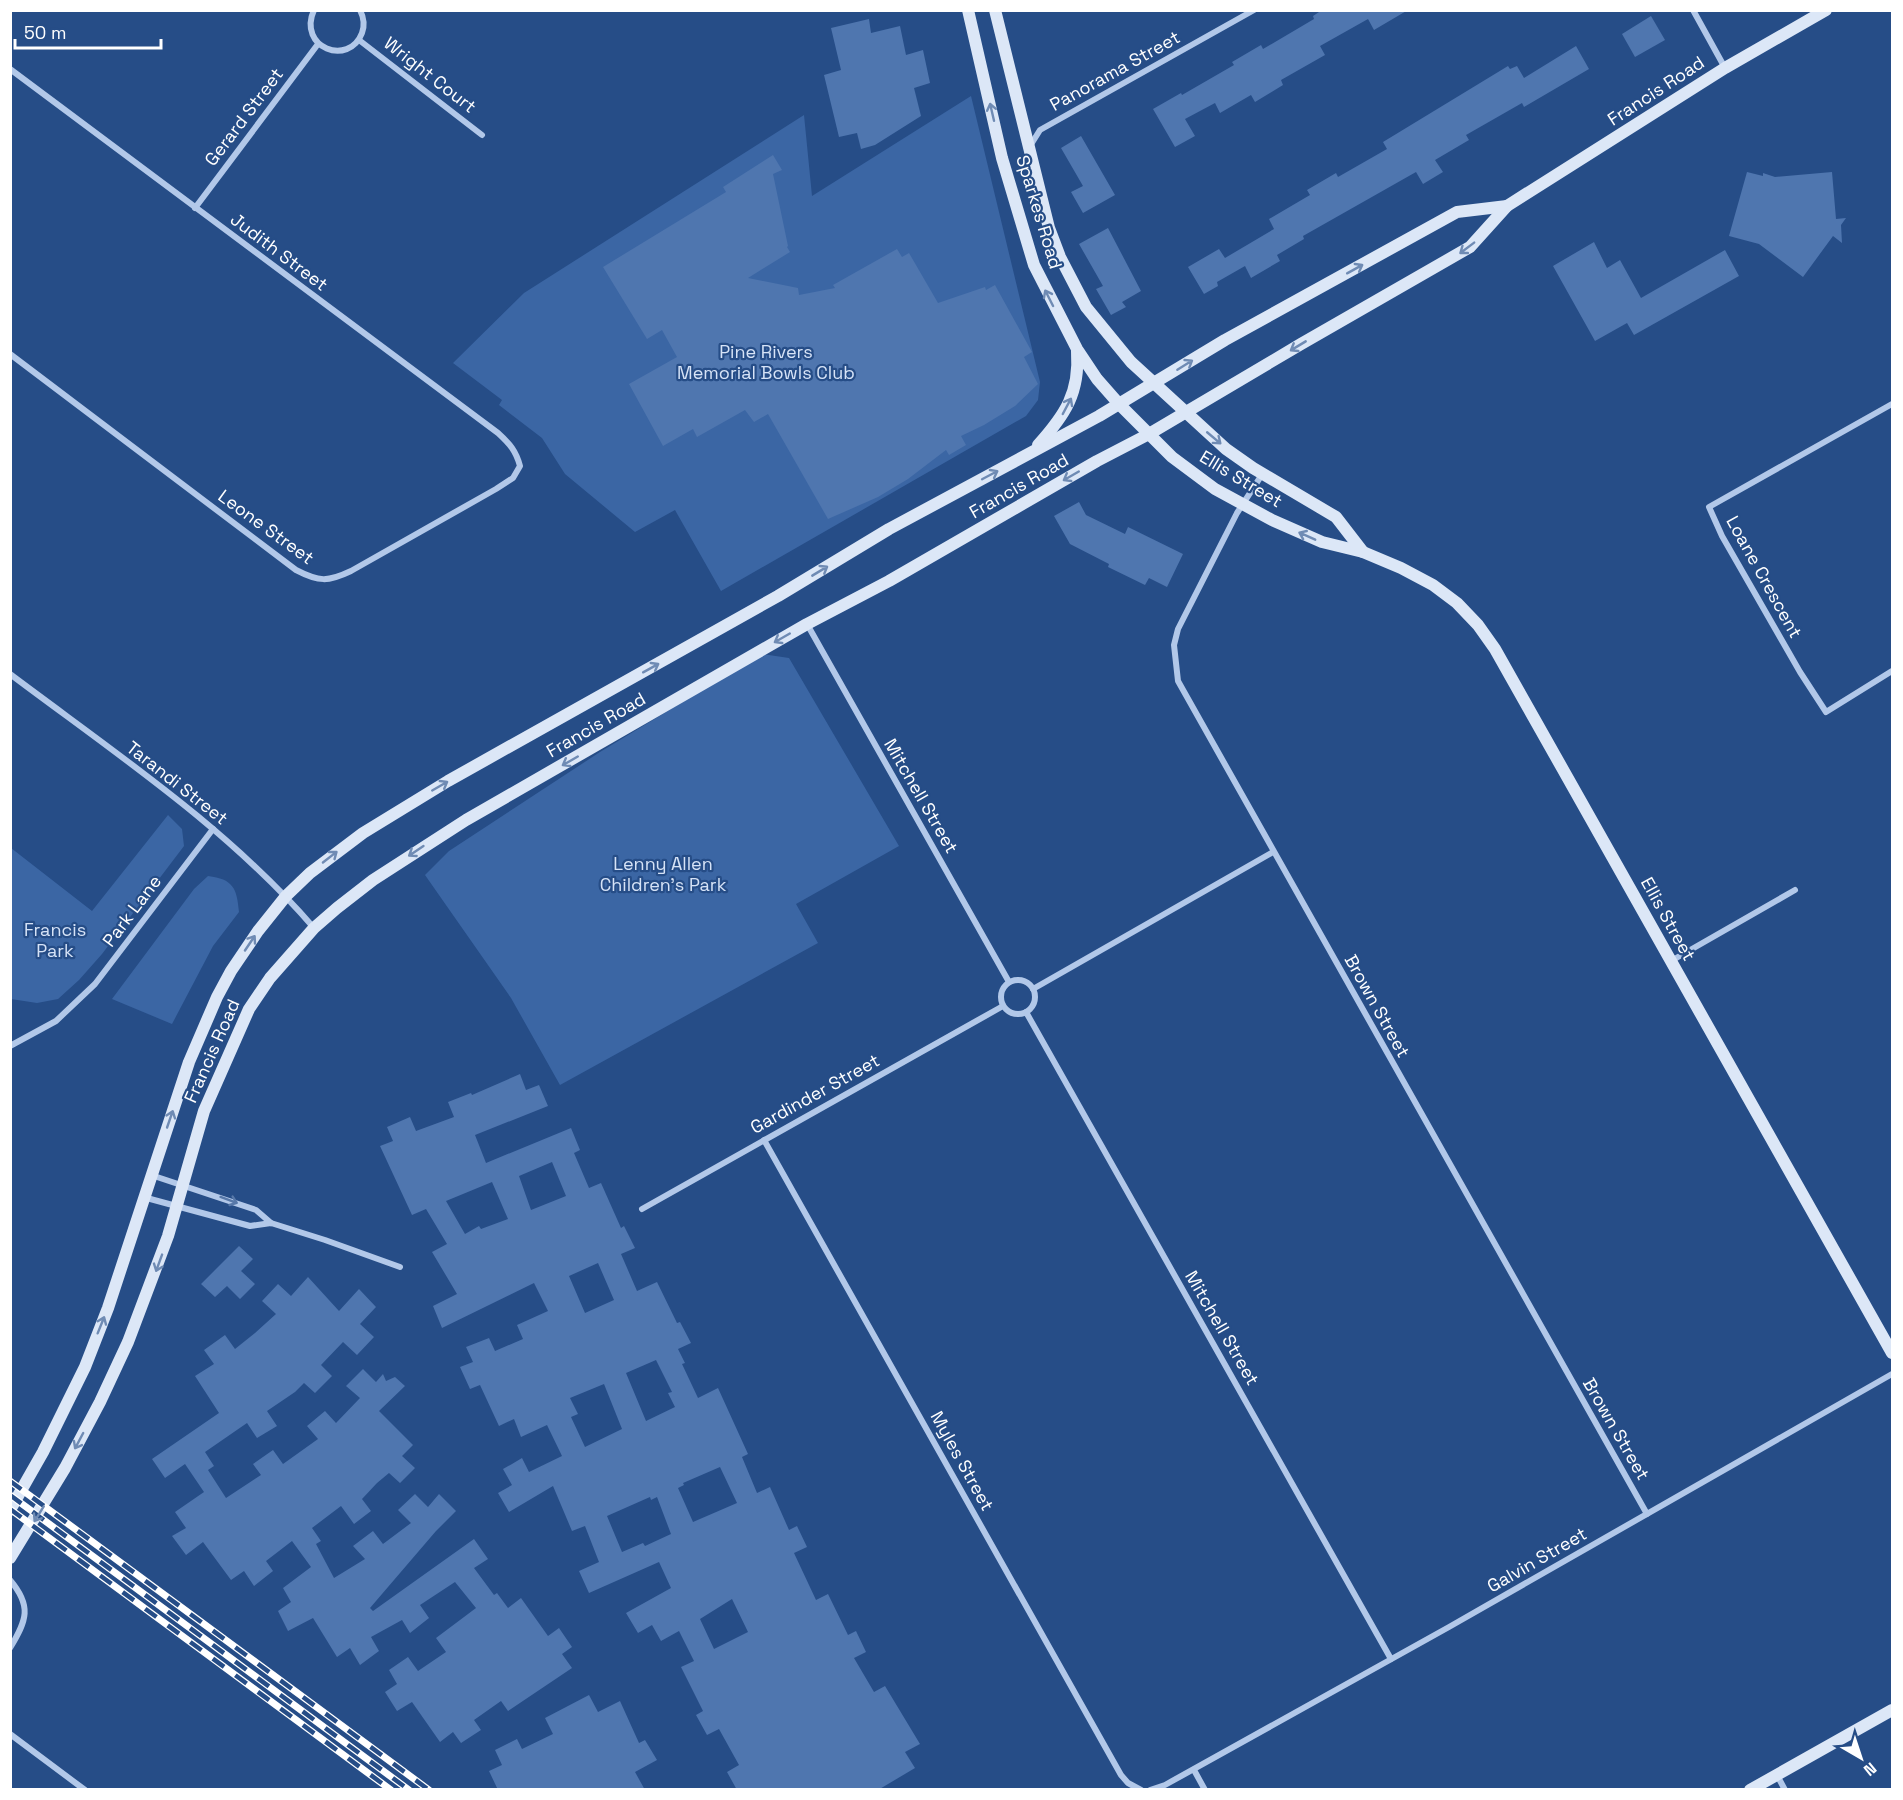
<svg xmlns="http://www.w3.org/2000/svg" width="1903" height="1800" viewBox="0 0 1903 1800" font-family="'Space Grotesk',sans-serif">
<rect width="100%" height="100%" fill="#264d87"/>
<!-- green -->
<g fill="#3b66a4">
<polygon points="971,96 1040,382 1038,400 1026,416 721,591 675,510 635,532 565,474 542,438 499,405 502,400 453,363 524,293 804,115 812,196"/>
<polygon points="762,654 789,658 899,846 796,904 818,943 560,1085 511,998 425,875 449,851 600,752"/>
<polygon points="168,815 182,829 184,846 102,954 79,980 58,999 37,1003 11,999 11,848 92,911"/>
<path d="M208 876C233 879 237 888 239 912L213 946 172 1024 112 999 194 889Z"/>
</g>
<!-- building -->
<g fill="#4f76af" fill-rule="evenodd">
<polygon points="1322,10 1408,10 1374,30 1368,19 1320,46 1325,55 1281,80 1283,85 1255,102 1251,95 1220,113 1215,103 1185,119 1195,136 1175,147 1153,109 1181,93 1182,95 1234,65 1232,62 1261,45 1263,49 1314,19 1313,16"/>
<polygon points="1651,16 1665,40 1635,57 1622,34"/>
<polygon points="869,19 871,33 900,26 906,55 923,50 930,83 914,88 921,116 875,145 861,149 857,133 839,137 824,75 841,70 831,28"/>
<polygon points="1576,46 1589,69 1524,107 1522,103 1466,135 1469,140 1435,160 1443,172 1423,184 1416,172 1303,236 1304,239 1277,255 1280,261 1251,278 1245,266 1217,282 1218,286 1204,294 1188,267 1219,249 1225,258 1274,229 1269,219 1310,195 1307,190 1336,173 1338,177 1387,149 1383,142 1508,66 1510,69 1517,66 1524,78"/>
<polygon points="1081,136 1115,195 1083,213 1071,192 1083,186 1061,148"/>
<polygon points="773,155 782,170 773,174 788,246 787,247 790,252 748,278 798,288 799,295 835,288 833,285 897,249 902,257 909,253 938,303 985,287 986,290 995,285 1032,352 1024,357 1038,384 1015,406 984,425 961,436 966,445 949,455 946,450 908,479 878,497 828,519 768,414 754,422 745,410 697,437 693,429 663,446 629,384 677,357 662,330 647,339 603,267 726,192 723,187"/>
<polygon points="1747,172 1763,176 1763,173 1775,177 1832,172 1836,219 1846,218 1841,225 1842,243 1833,236 1803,277 1759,244 1729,236"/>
<polygon points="1108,228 1141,291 1122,302 1126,307 1111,315 1096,289 1103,286 1079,244"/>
<polygon points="1594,242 1607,268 1620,260 1641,298 1725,250 1739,276 1634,335 1627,323 1595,341 1553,266"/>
<polygon points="1079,502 1086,515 1125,534 1128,527 1183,554 1167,587 1149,578 1145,585 1108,567 1109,564 1070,544 1054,516"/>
<path d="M520 1074 526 1090 539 1085 548 1106 475 1135 486 1163 571 1128 580 1150 574 1153 589 1188 601 1183 621 1228 624 1226 635 1248 621 1254 637 1291 657 1282 677 1323 680 1322 691 1343 678 1349 685 1363 682 1364 698 1398 718 1388 748 1454 742 1457 757 1493 770 1487 789 1530 797 1526 807 1547 794 1553 816 1600 828 1594 848 1635 856 1631 866 1652 854 1658 874 1692 885 1686 920 1744 905 1752 915 1768 878 1790H737L727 1772 739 1765 719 1729 707 1735 696 1715 703 1711 681 1667 694 1661 679 1631 661 1641 652 1625 638 1633 626 1613 671 1588 659 1562 589 1593 579 1571 599 1562 585 1526 572 1531 553 1486 509 1512 498 1493 512 1485 503 1469 512 1464 522 1458 529 1472 562 1456 547 1425 521 1437 514 1419 499 1426 480 1385 470 1389 460 1367 473 1362 466 1347 489 1338 495 1351 523 1339 517 1325 548 1311 534 1283 442 1328 433 1306 457 1294 432 1252 447 1244 426 1209 412 1215 380 1146 393 1141 387 1127 410 1117 416 1131 454 1117 448 1102 471 1093 472 1095ZM552 1162 566 1196 531 1210 519 1176ZM492 1182 508 1219 481 1229 479 1226 465 1234 446 1201ZM598 1263 614 1300 585 1313 569 1276ZM656 1360 672 1392 668 1393 675 1407 646 1421 626 1373ZM604 1384 622 1429 585 1447 571 1417 578 1414 570 1398ZM720 1467 737 1503 693 1522 678 1488 684 1485 683 1483ZM650 1497 651 1500 657 1497 671 1534 645 1546 643 1543 622 1552 607 1516ZM732 1599 748 1632 714 1649 700 1619Z"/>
<polygon points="239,1246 253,1259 241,1271 255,1284 240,1299 227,1286 215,1297 201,1284"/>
<polygon points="308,1277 339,1311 359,1289 376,1307 360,1324 374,1337 357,1355 343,1342 321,1365 332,1376 315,1393 304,1383 295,1392 267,1411 277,1426 257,1438 247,1423 205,1452 214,1466 208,1470 226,1498 261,1475 253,1464 273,1450 283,1464 318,1439 307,1426 325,1411 336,1423 360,1398 346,1386 363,1369 376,1382 383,1374 386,1381 395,1377 405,1386 379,1411 413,1445 402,1456 415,1468 400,1483 389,1473 377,1483 362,1499 371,1511 354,1524 341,1506 312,1528 321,1541 316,1544 334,1578 365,1559 353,1546 373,1531 383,1544 411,1523 398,1510 415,1494 428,1507 439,1494 456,1511 436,1531 370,1608 373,1611 474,1539 488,1559 474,1568 494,1595 497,1593 508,1608 521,1598 548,1636 559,1628 572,1647 562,1654 572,1668 508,1711 501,1701 474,1720 481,1730 461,1743 453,1732 440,1742 412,1702 397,1711 385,1692 397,1684 389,1670 408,1657 418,1671 446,1652 436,1638 476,1608 455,1582 420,1605 429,1618 410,1633 402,1620 371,1637 379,1651 360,1665 350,1648 337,1657 313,1618 288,1631 278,1611 291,1602 283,1588 311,1567 292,1541 266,1561 273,1571 254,1586 244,1571 231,1580 203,1542 186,1555 172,1536 186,1528 175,1512 204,1492 185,1464 165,1478 152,1459 219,1413 195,1376 214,1364 204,1350 225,1335 235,1349 255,1333 276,1314 262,1301 278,1284 291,1296"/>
<polygon points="589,1695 598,1712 620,1701 639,1743 645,1740 657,1760 635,1772 645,1790 498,1790 489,1771 502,1765 495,1750 517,1739 522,1749 553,1734 545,1718"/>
</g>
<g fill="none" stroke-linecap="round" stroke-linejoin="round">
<!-- street -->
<g stroke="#b2c8e9" stroke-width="6">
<path d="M314 10C297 48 349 67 362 33 365 25 364 18 360 10"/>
<polyline points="1693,10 1725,68"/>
<polyline points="359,40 482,135"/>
<path d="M10 69 498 433C510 444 516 451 520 466L513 478 496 489 351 571C328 582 319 582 296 570L10 354"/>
<polyline points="1030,146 1040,130 1254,10"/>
<polyline points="195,208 318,44"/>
<polyline points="1892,404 1709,507 1722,536 1800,672 1826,712 1892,671"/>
<polyline points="1263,473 1237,513 1178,629 1174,645 1178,681 1647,1514"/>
<polyline points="807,624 1009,982"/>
<path d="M10 674C115 753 228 828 314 928"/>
<polyline points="1671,961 1795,890"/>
<circle cx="1018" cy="997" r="17"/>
<polyline points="1033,989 1273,852"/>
<polyline points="1026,1012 1391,1659"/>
<polyline points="10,1046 56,1021 95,984 213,829"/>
<polyline points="764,1140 1121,1775 1128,1783 1141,1790"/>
<polyline points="151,1175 256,1210 271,1223"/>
<polyline points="143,1197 250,1226 271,1223 325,1240 400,1267"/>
<polyline points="642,1209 1003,1006"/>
<path d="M10 1580C32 1606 27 1620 10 1648"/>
<polyline points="10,1734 85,1790"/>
<polyline points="1194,1770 1205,1790"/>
<polyline points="1777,1775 1785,1790"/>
<polyline points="1150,1790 1165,1785 1449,1627 1892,1374"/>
</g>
<!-- secondary -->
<g stroke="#dce7f7" stroke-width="12">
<polyline points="968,10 1002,158 1034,265 1077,349 1097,379 1119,404 1172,457 1215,489 1272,520 1322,542 1363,552 1401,568 1433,585 1457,603 1478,625 1495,649 1892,1353"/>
<polyline points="995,10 1049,228 1060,257 1086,307 1131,362 1226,449 1253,468 1336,517 1363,552"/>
<path d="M1038 445C1065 415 1080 393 1077 351"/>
<polyline points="10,1510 43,1452 85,1367 108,1308 189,1062 217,997 231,971 258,931 286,896 310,873 363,833 448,781 778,596 889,529 1099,416 1225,340 1457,212 1507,206"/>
<polyline points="10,1558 65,1468 100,1402 128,1342 168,1236 204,1111 249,1009 270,978 314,928 337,908 373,880 466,820 807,624 889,581 1097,461 1149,434 1301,344 1470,247 1507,206 1725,68 1826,10"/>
<polyline points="1750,1790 1892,1710"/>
</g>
<!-- rail casing -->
<g stroke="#fff" stroke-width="7">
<g id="rail">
<polyline points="10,1481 429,1790"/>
<polyline points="10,1495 409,1790"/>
<polyline points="10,1509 391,1790"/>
</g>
</g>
<!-- rail -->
<use href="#rail" stroke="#264d87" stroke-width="4.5" stroke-dasharray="14" stroke-linecap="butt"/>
</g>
<!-- one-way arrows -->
<defs><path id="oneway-shaft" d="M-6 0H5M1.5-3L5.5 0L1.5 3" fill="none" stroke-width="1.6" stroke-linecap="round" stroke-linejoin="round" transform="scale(1.5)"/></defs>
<g stroke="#6f8bb4">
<use href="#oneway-shaft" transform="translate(992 112) rotate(-103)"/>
<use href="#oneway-shaft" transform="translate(1467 248) rotate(143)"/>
<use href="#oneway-shaft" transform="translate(1355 269) rotate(-29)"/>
<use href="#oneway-shaft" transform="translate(1049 298) rotate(-117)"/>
<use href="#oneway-shaft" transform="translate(1298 346) rotate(149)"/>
<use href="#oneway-shaft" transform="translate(1185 365) rotate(-32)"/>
<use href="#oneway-shaft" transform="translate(1067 406) rotate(-62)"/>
<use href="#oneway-shaft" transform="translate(1214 438) rotate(40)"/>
<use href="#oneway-shaft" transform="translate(990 475) rotate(-28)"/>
<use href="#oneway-shaft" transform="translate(1071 476) rotate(150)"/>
<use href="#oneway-shaft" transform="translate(1307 536) rotate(-156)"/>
<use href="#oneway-shaft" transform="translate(820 571) rotate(-31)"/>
<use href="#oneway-shaft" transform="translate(782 638) rotate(150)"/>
<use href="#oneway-shaft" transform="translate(651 668) rotate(-29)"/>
<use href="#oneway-shaft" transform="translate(570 761) rotate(150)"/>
<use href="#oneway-shaft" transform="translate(440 786) rotate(-30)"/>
<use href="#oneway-shaft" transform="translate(416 851) rotate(146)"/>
<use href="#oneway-shaft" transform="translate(330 857) rotate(-38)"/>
<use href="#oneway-shaft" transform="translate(250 943) rotate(-56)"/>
<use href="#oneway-shaft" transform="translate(170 1119) rotate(-71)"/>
<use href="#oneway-shaft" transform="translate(159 1263) rotate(110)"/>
<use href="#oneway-shaft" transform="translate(101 1325) rotate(-68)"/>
<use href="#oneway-shaft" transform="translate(79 1441) rotate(118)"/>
<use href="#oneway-shaft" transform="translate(39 1514) rotate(122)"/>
</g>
<use stroke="#5778a9" href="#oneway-shaft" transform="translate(229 1200) rotate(20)"/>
<g text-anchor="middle" stroke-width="4.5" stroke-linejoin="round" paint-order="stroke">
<!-- street labels -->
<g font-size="18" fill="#fff" stroke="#264d87">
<text transform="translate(1115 71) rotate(-29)" y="6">Panorama Street</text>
<text transform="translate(430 75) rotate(38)" y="6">Wright Court</text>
<text transform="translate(1656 91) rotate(-33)" y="6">Francis Road</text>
<text transform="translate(244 117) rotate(-53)" y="6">Gerard Street</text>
<text transform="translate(1039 212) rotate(73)" y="6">Sparkes Road</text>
<text transform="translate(279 252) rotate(37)" y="6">Judith Street</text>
<text transform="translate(1241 479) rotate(31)" y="6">Ellis Street</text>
<text transform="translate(1019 486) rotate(-30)" y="6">Francis Road</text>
<text transform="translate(266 527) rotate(36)" y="6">Leone Street</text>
<text transform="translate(1764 577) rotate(61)" y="6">Loane Crescent</text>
<text transform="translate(596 725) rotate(-30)" y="6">Francis Road</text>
<text transform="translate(177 783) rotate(38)" y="6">Tarandi Street</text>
<text transform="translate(921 796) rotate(60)" y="6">Mitchell Street</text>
<text transform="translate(132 911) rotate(-53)" y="6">Park Lane</text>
<text transform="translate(1668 919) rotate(61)" y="6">Ellis Street</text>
<text transform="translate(1377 1006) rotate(61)" y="6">Brown Street</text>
<text transform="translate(212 1051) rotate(-66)" y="6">Francis Road</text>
<text transform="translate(815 1094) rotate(-29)" y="6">Gardinder Street</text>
<text transform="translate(1222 1328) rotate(60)" y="6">Mitchell Street</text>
<text transform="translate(1616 1429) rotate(60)" y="6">Brown Street</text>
<text transform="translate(962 1461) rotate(61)" y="6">Myles Street</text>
<text transform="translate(1537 1560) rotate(-30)" y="6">Galvin Street</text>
</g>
<!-- park labels -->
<g font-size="18" fill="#d6e3f7" stroke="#264d87">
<text x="766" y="358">Pine Rivers<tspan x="766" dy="21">Memorial Bowls Club</tspan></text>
<text x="663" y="870">Lenny Allen<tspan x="663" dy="21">Children's Park</tspan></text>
<text x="55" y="936">Francis<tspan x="55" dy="21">Park</tspan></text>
</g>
</g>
<!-- border -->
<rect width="1903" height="1800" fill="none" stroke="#ffffff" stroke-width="24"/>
<!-- north arrow -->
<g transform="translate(1861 1758) rotate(141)" stroke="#264d87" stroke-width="4.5" paint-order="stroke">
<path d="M0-4.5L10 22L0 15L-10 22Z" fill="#ffffff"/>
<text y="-9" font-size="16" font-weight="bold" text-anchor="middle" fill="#ffffff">N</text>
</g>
<!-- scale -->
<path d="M15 39v9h146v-9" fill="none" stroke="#ffffff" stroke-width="3"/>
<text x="24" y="39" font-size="18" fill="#ffffff" stroke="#264d87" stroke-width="4.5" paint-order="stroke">50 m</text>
</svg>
